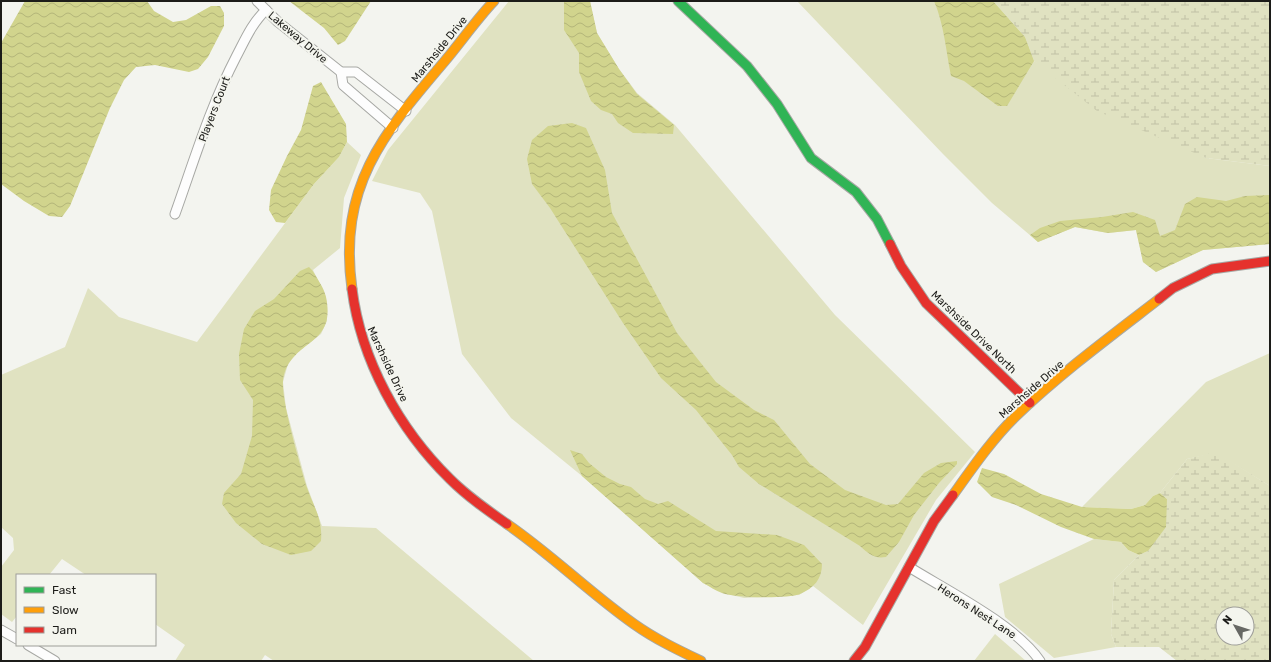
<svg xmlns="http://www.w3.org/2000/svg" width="1271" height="662" viewBox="0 0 1271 662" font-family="Rubik,sans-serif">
<defs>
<pattern id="wetland-marsh" width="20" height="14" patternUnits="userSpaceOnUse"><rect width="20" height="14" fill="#e0e2c1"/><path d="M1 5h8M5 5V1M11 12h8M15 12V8" fill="none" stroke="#c0c1a5"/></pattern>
<pattern id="water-waves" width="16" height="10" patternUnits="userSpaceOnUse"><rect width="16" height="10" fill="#d1d48d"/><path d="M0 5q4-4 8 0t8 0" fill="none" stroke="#b3b579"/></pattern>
</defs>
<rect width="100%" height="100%" fill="#f3f4ef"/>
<!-- grass -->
<g fill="#e0e2c1">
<polygon points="509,1 590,1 597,33 619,69 637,93 675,125 835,315 975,452 936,500 863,625 813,586 799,595 744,598 723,593 703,583 582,476 511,418 462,354 432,211 420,193 372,181 388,150"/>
<polygon points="797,1 993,1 1025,37 1034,61 1206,158 1270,166 1270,244 1203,250 1156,272 1143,262 1136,230 1108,233 1075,227 1038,242 992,203 943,154"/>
<polygon points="347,142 361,155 344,198 340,248 313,270 326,297 327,321 321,334 299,351 288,364 283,382 286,408 307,486 322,526 376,528 534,661 274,661 265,655 261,661 175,661 185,645 155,624 155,575 86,575 62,559 49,575 17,575 17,616 12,622 1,614 1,567 14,550 13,538 1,527 1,375 65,347 88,288 119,317 197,342 314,184 339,157"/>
<polygon points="1270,353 1270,486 1216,453 1187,459 1160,493 1153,496 1145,505 1131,509 1082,507 1206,382"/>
<polygon points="1094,539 1121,542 1128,550 1139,555 1114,580 1111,634 1116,647 1054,658 1005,617 999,584"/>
<polygon points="995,634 1026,661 974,661"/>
</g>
<!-- wetland -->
<g fill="url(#wetland-marsh)" fill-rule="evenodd">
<polygon points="993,1 1270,1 1270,166 1206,158 1097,111 1034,61 1025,37"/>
<path d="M1216 452 1270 486V661H1177L1159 647H1116L1111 634 1114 580 1139 555 1148 551 1167 499 1160 493 1187 459ZM1223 614H1247V638H1223Z"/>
</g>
<!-- water -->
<g fill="url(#water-waves)">
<polygon points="25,1 147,1 154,11 173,22 186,20 211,6 220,6 224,13 224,26 208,57 198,69 189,72 155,65 136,67 124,80 110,108 70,206 62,217 49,216 24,201 1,184 1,43"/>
<polygon points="289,1 371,1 345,41 338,45 324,28"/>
<polygon points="564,1 590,1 597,33 619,69 637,94 674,125 673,134 633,133 618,123 612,114 601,110 591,101 579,72 579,53 564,30"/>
<path d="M934 1H993L1025 37 1034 61 1007 106H998L964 81 951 76C946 51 944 24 934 1Z"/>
<polygon points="321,82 346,124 347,142 339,157 314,184 285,223 276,222 269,210 271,190 287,156 301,130 313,86"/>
<path d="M572 123 586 128 605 170 612 213 677 333 716 382 754 410 774 420 810 464 845 490 886 505 898 504 924 473 941 463 957 461V464L939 483 914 515 899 542 886 557C874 559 869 554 860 546L759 484 739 467 732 455 696 410 661 378 623 323 550 208 532 184 527 159 532 140 548 126Z"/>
<polygon points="1270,195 1270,244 1203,250 1156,272 1143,262 1136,230 1108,233 1075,227 1038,242 1030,235 1040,228 1060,221 1102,217 1133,212 1155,220 1160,236 1175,230 1185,204 1197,197 1226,201 1245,196"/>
<path d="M309 267 312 270C317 278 324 288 326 297 337 349 289 338 283 381 281 400 300 464 306 485 313 506 323 518 321 541L311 551 291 555 262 544 236 523 222 504 224 493 241 474 252 436 253 400 240 380 239 354 244 329 255 311 274 299 300 271Z"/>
<path d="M570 450 582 454 589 463 606 477 620 484 631 487 645 499 658 504 668 501 716 531 777 535 804 545 822 564C822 579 814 588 800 594 788 599 735 598 722 593 716 591 709 586 703 583L582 476Z"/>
<polygon points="982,468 1004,474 1041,494 1082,507 1131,509 1145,505 1153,496 1160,493 1167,499 1166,527 1148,551 1139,555 1128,550 1121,542 1094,539 1061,527 1016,505 992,497 977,482"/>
</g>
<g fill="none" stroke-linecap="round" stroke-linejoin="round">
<!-- street casing -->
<g stroke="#a7a8a4" stroke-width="11">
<g id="street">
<polyline points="257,1 278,22 341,72 356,72 406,111"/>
<polyline points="341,72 343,85 393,128"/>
<path d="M175 214C194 161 210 107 236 57 245 40 252 23 266 10"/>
<path d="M909 567C946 590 1016 625 1040 661"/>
<polyline points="1,630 17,639"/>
<polyline points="28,645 55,661"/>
</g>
</g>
<!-- fast casing -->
<g stroke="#a7a8a4" stroke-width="11">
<polyline id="fast" points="678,1 747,66 777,104 811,158 856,192 877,219 890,244"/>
</g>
<!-- slow casing -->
<g stroke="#a7a8a4" stroke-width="11">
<g id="slow">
<path d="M352 289C338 187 382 135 444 62 461 42 476 20 494 1"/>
<path d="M953 495C973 467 993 438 1017 415 1061 373 1111 336 1159 299"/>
<path d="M507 524C552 555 590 593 634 624 655 639 678 650 701 661"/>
</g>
</g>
<!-- jam casing -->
<g stroke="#a7a8a4" stroke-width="11">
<g id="jam">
<polyline points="890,244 901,266 926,303 1030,403"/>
<path d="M352 289C361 360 399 429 450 479 467 496 487 510 507 524"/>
<polyline points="1159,299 1173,288 1212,269 1270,261"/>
<polyline points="854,661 865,647 934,521 953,495"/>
</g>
</g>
<!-- street -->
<use href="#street" stroke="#fdfdfd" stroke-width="9"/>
<!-- fast -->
<use href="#fast" stroke="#30b455" stroke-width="9"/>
<!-- slow -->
<use href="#slow" stroke="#ff9f0a" stroke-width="9"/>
<!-- jam -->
<use href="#jam" stroke="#e5322d" stroke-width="9"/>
</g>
<g text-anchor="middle" stroke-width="4" stroke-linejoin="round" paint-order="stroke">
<!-- street labels -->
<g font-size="11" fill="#1c1c19" stroke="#f4f5ee">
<text transform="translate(298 37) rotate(40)" y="4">Lakeway Drive</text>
<text transform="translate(439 49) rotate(-51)" y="4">Marshside Drive</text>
<text transform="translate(214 109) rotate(-69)" y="4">Players Court</text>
<text transform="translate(974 332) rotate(44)" y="4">Marshside Drive North</text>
<text transform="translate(388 364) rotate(65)" y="4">Marshside Drive</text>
<text transform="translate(1031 389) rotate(-41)" y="4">Marshside Drive</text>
<text transform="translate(977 611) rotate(33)" y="4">Herons Nest Lane</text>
</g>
</g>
<!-- border -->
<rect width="1271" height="662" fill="none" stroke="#1c1c19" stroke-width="4"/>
<!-- legend -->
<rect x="16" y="574" width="140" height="72" fill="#f4f5ee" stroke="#9e9e99"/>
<rect x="24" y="587" width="20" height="6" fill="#30b455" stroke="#9e9e99"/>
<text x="52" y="594" font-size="12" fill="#1c1c19">Fast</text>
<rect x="24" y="607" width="20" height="6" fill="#ff9f0a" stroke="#9e9e99"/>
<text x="52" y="614" font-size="12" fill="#1c1c19">Slow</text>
<rect x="24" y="627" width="20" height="6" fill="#e5322d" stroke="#9e9e99"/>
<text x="52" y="634" font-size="12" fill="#1c1c19">Jam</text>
<!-- north arrow -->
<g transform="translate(1235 626) rotate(309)"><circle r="19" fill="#f4f5ee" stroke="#9e9e99"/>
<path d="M0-3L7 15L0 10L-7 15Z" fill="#676864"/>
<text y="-6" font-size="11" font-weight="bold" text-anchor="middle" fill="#1c1c19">N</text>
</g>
</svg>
